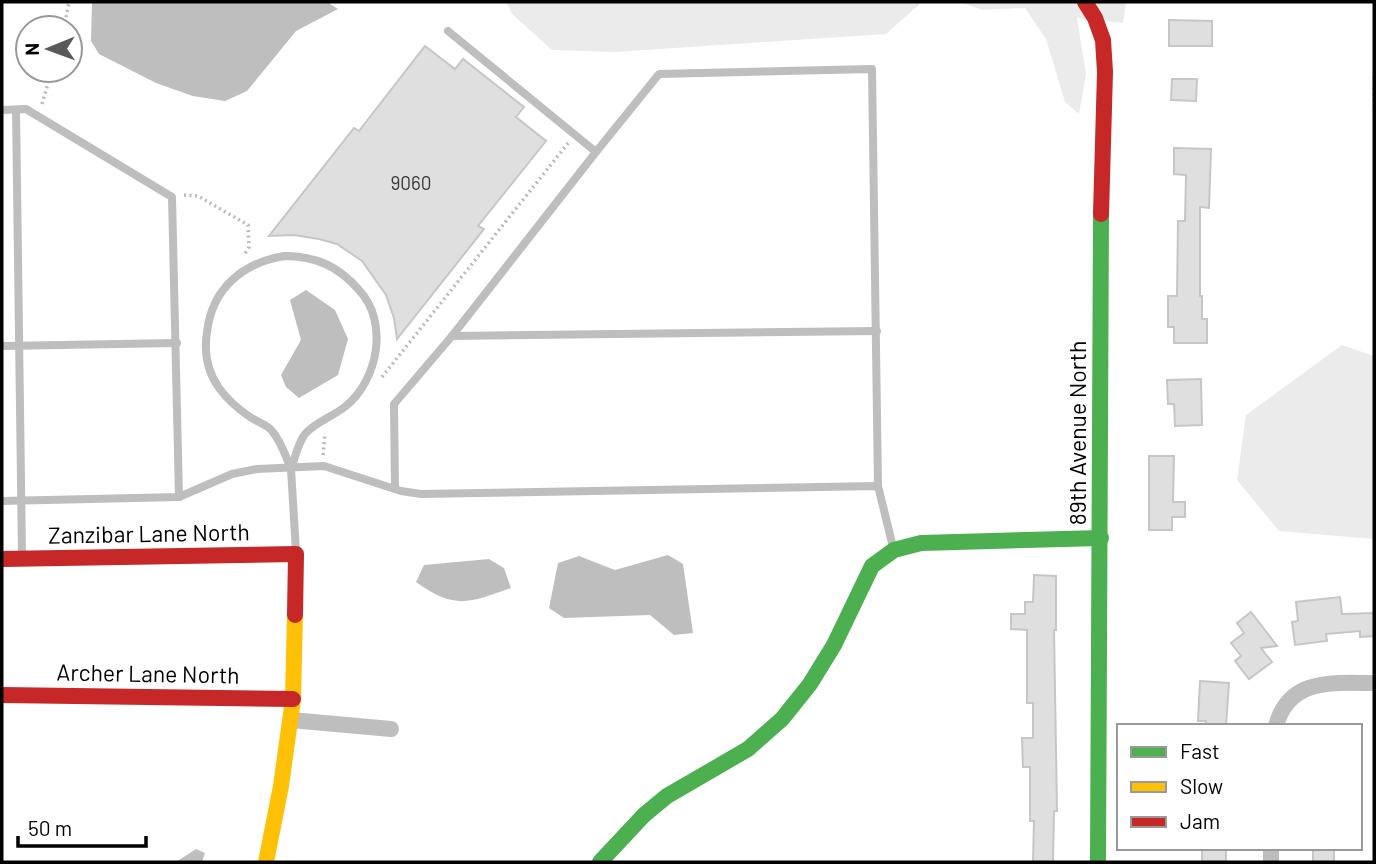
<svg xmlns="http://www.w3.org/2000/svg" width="1376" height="864" viewBox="0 0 1376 864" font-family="Barlow,sans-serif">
<rect width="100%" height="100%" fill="#fff"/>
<!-- green -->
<g fill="#ebebeb">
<polygon points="506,2 922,2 886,34 615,52 552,50 512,14"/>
<polygon points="961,2 1125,2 1126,4 1123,23 1077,18 1086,74 1079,114 1065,102 1046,39 1025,8 982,10"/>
<polygon points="1342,345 1374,356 1374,539 1279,531 1237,480 1246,415"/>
</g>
<!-- water -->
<g fill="#bebebe">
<polygon points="92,2 327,2 338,9 296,31 247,91 225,101 193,96 156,83 99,54 91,41"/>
<polygon points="306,290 335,310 348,339 338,375 299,398 286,387 281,375 301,340 290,300"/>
<polygon points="668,555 683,564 693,633 674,635 650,615 564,618 549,608 558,563 579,556 615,570"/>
<path d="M489 559 504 568 511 588C469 603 455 610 416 582L424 565Z"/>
<polygon points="196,849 205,853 202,862 176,862"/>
</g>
<!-- building -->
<g fill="#dfdfdf" stroke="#c6c6c6" stroke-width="2">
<polygon points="1169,20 1212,21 1212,46 1169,46"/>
<polygon points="425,46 455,69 463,59 524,107 516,117 546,141 478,226 484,229 397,339 394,318 386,295 362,261 337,244 319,239 294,235 269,236 354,128 359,131"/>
<polygon points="1172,79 1197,79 1196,101 1171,100"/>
<polygon points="1174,148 1211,149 1209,208 1200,207 1200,296 1202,296 1202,319 1207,319 1207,343 1174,343 1174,327 1168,327 1168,296 1177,296 1178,221 1185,221 1186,175 1174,174"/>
<polygon points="1201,379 1202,425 1175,426 1174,404 1168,404 1167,380"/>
<polygon points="1149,456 1174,456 1173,502 1185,502 1185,517 1172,517 1172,530 1149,530"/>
<polygon points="1034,575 1056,576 1056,630 1054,630 1057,811 1054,811 1053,862 1033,862 1034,821 1030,821 1030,767 1023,767 1022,738 1033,738 1033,703 1027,703 1027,630 1011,629 1011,614 1025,614 1025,602 1033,602"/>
<polygon points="1340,597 1342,614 1374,613 1374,636 1360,637 1360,631 1326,634 1327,641 1295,645 1292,622 1298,621 1296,602"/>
<polygon points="1251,612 1277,646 1261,648 1272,662 1249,679 1235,661 1241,656 1231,643 1244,633 1237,623"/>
<polygon points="1200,681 1229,683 1226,726 1206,726 1206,721 1198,721"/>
<rect x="1202" y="848" width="24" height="14"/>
<rect x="1313" y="848" width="21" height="14"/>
</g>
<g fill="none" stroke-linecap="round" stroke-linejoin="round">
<!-- path -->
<g stroke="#b9b9b9" stroke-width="3.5" stroke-dasharray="2 3.5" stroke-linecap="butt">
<polyline points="64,28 69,2"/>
<polyline points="1374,77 1374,110"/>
<polyline points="42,104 52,70"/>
<polyline points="184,195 198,196 248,225 249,247 244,255"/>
<polyline points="382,377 569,142"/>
<polyline points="323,455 325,433"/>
</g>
<!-- lane -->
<g stroke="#bebebe" stroke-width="8">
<polyline points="448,31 596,152 659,74 872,69 878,486"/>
<polyline points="2,110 26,109 172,197 179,497"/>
<polyline points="16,110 22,556"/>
<path d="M284 256C316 256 338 266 359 290 389 322 378 380 346 406 334 416 315 422 305 434 298 443 295 458 291 469 286 457 281 441 272 431 267 424 257 422 250 417 238 409 227 399 219 388 207 371 204 351 207 332 212 289 242 263 284 256Z"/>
<polyline points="452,336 877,331"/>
<polyline points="2,346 177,343"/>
<polyline points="291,469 296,551"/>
<polyline points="395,489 394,404 452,336 596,152"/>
<polyline points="2,501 179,497 232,474 257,469 324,466 401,491 421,494 878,486 893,547"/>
</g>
<!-- street -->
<g stroke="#bebebe" stroke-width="16">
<polyline points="291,720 391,729"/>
<path d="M1276 726C1289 677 1334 683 1374 683"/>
<polyline points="1271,862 1271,848"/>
</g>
<!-- fast -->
<g stroke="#4caf50" stroke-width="16">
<polyline points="600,862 644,815 667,796 748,749 782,719 810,684 834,645 872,566 894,550 921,543 1101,538"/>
<polyline points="1098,862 1101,214"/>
</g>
<!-- slow -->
<polyline stroke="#ffc107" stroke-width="16" points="266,862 281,786 293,699 295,615"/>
<!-- jam -->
<g stroke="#c62828" stroke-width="16">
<polyline points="1085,2 1095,18 1103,40 1105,72 1101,214"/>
<polyline points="2,559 296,554 295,615"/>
<polyline points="2,695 293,699"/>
</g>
</g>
<g text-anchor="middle" stroke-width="6" stroke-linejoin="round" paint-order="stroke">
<!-- number labels -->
<g font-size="19" fill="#383838">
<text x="411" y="190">9060</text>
</g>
<!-- street labels -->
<g font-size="23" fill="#000" stroke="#fff">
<text transform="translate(1078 433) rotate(-90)" y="8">89th Avenue North</text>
<text transform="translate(149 534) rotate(-1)" y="8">Zanzibar Lane North</text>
<text transform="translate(148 674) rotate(1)" y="8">Archer Lane North</text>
</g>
</g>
<!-- border -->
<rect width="1376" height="864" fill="none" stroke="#000000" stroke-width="7"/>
<!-- legend -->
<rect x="1117" y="724" width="245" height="126" fill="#ffffff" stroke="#999999" stroke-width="2"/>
<rect x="1131" y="747" width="35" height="10" fill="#4caf50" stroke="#999999" stroke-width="2"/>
<text x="1180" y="759" font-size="21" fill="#000000">Fast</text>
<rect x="1131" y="782" width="35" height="10" fill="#ffc107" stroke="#999999" stroke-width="2"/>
<text x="1180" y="794" font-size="21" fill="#000000">Slow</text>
<rect x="1131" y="817" width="35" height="10" fill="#c62828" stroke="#999999" stroke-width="2"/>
<text x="1180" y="829" font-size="21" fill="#000000">Jam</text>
<!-- north arrow -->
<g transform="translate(49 49) rotate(269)"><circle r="33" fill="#ffffff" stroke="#999999" stroke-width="2"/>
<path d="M0-5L12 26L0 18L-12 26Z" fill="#595959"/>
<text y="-10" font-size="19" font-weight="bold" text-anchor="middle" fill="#000000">N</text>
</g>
<!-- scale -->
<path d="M18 836v10h128v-10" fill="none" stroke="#000000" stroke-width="3.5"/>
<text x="28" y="836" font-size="21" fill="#000000" stroke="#ffffff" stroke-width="5" paint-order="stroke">50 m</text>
</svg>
